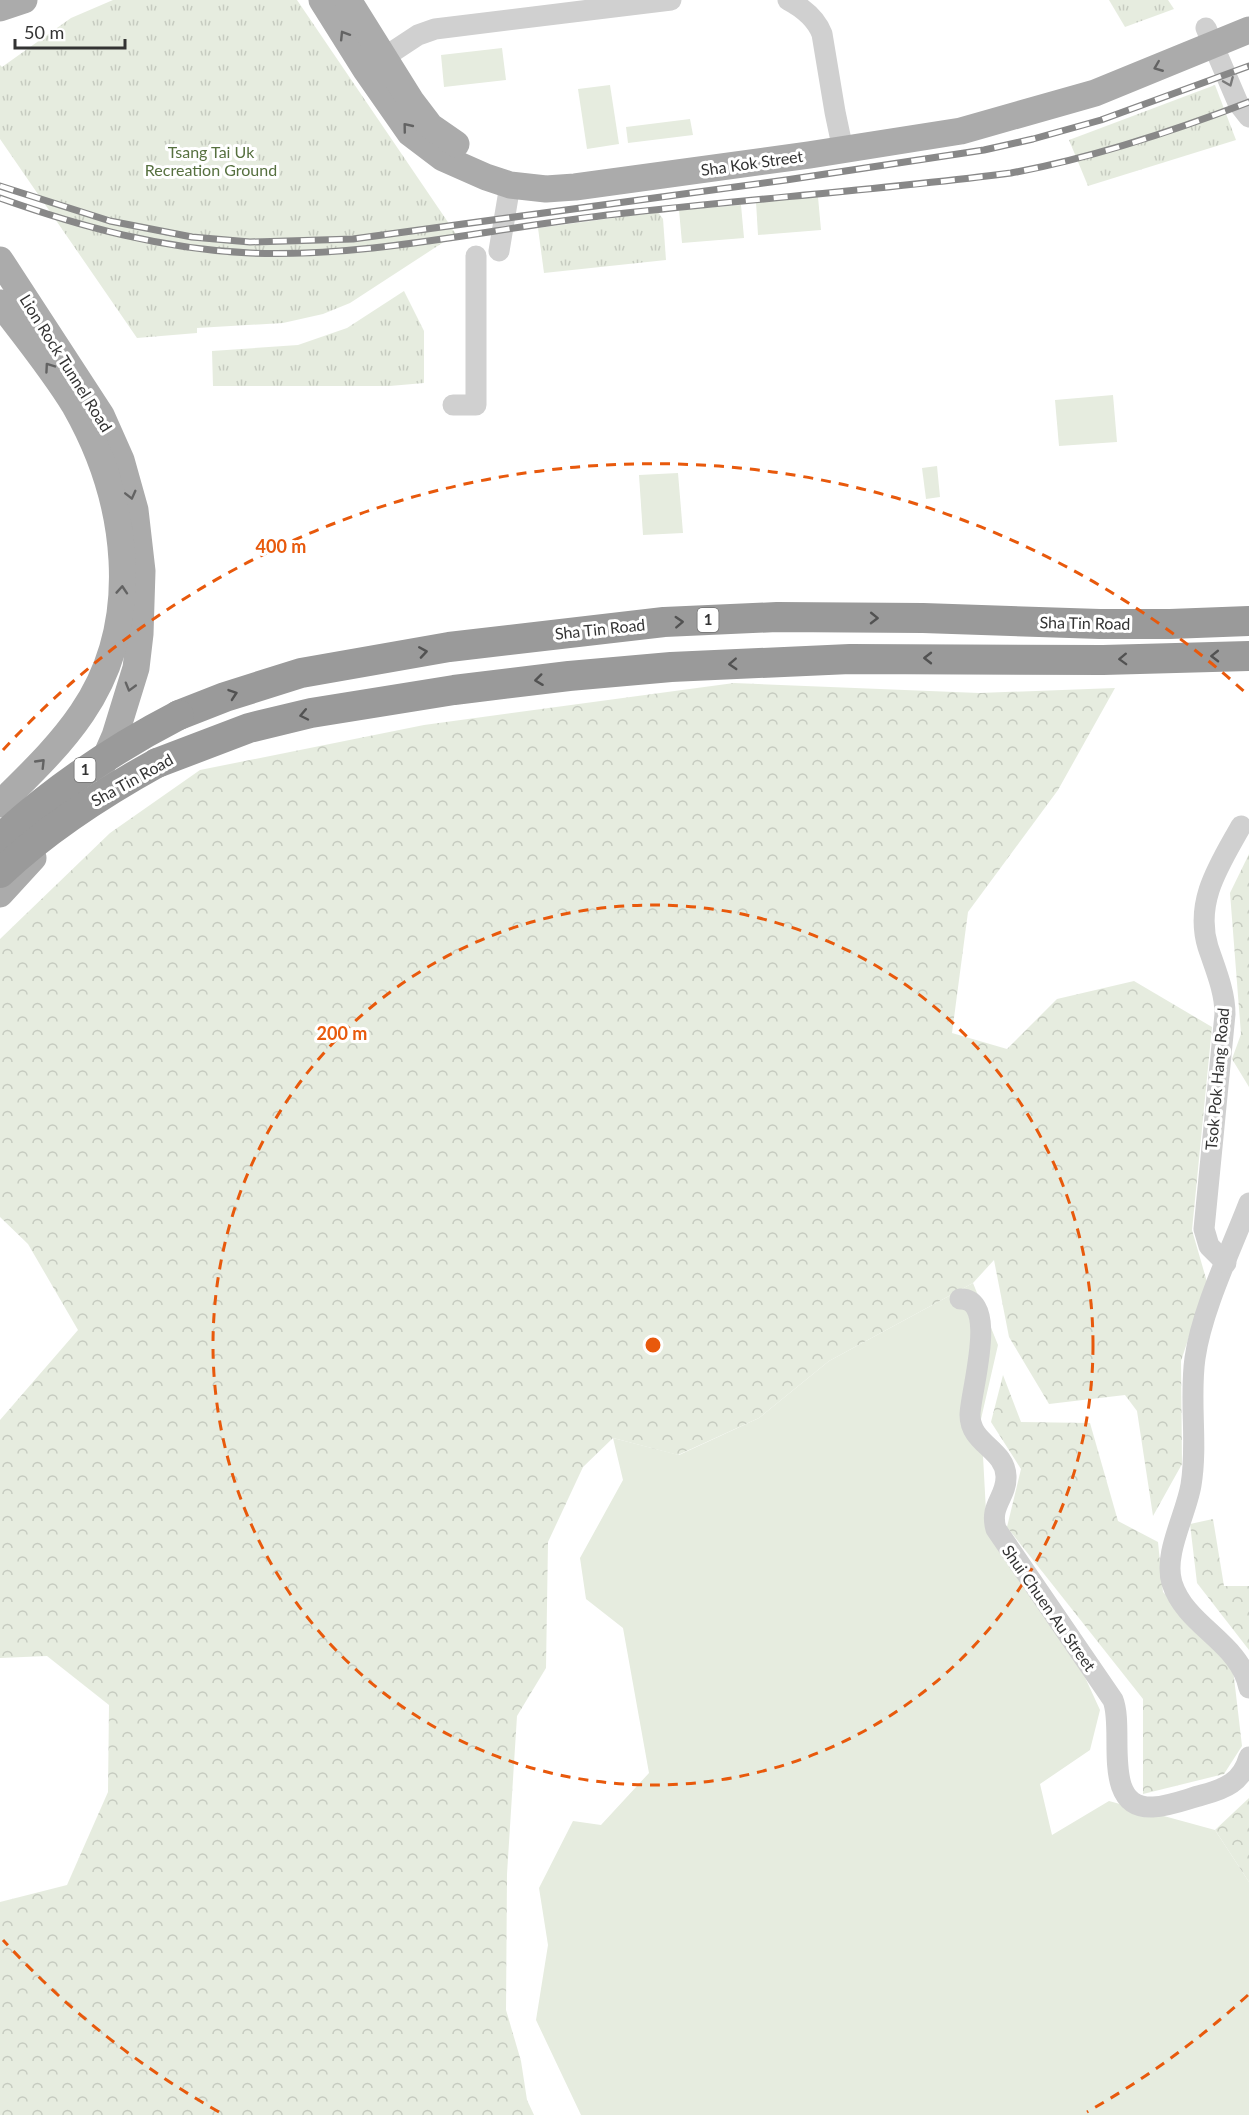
<svg xmlns="http://www.w3.org/2000/svg" width="1249" height="2115" viewBox="0 0 1249 2115" font-family="Lato,sans-serif">
<defs>
<pattern id="forest-crowns" width="20" height="18" patternUnits="userSpaceOnUse" patternTransform="scale(1.5)"><rect width="20" height="18" fill="#e6ecdf"/><path d="M2 6a3 3 0 1 1 6 0M12 15a3 3 0 1 1 6 0" fill="none" stroke="#c6cbc0"/></pattern>
<pattern id="park-tufts" width="24" height="20" patternUnits="userSpaceOnUse" patternTransform="scale(1.5)"><rect width="24" height="20" fill="#e6ecdf"/><path d="M3 7l-1-3M5 7V3M7 7l1-3M15 17l-1-3M17 17v-4M19 17l1-3" fill="none" stroke="#c6cbc0"/></pattern>
</defs>
<rect width="100%" height="100%" fill="#fff"/>
<!-- grass -->
<g fill="#e6ecdf">
<polygon points="502,48 506,80 444,87 441,55"/>
<polygon points="610,85 619,144 587,149 578,89"/>
<polygon points="690,119 693,135 628,143 626,127"/>
<polygon points="818,197 821,230 758,235 756,202"/>
<polygon points="741,205 744,238 682,243 679,210"/>
<polygon points="1113,395 1117,442 1059,446 1055,400"/>
<polygon points="937,466 940,497 926,499 922,468"/>
<polygon points="678,473 683,533 643,535 639,475"/>
<polygon points="973,1283 998,1345 981,1419 987,1530 1062,1627 1100,1710 1090,1750 1040,1784 1052,1835 1109,1801 1215,1830 1249,1882 1249,2115 581,2115 536,2020 548,1945 539,1888 573,1821 601,1825 649,1773 623,1628 586,1599 580,1558 623,1480 613,1438 679,1455 759,1418 829,1361"/>
</g>
<!-- forest -->
<g fill="url(#forest-crowns)">
<polygon points="734,683 979,693 1115,688 1058,790 968,912 952,1033 1007,1049 1057,999 1134,981 1212,1027 1192,1230 1207,1282 1181,1361 1182,1464 1153,1516 1137,1411 1125,1395 1049,1404 1009,1337 994,1260 973,1283 829,1361 759,1418 678,1455 613,1438 583,1467 548,1542 546,1668 517,1716 507,1874 506,2010 521,2061 527,2100 534,2115 0,2115 0,1902 67,1885 108,1792 109,1705 47,1656 0,1658 0,1420 78,1330 28,1244 0,1217 0,939 110,833 200,770 424,725"/>
<polygon points="1249,854 1249,1087 1232,1059 1241,1034 1230,893"/>
<polygon points="1003,1375 1021,1422 1090,1423 1118,1521 1158,1542 1163,1592 1233,1669 1242,1746 1224,1774 1143,1794 1143,1699 1007,1527 1021,1469 991,1422"/>
<polygon points="1213,1519 1224,1586 1249,1586 1249,1650 1197,1583 1190,1524"/>
<polygon points="1249,1798 1249,1882 1215,1830"/>
</g>
<!-- park -->
<g fill="url(#park-tufts)">
<polygon points="113,0 297,0 456,234 350,303 323,314 283,323 197,328 197,333 137,338 0,139 0,65 2,67 71,18"/>
<polygon points="1109,0 1168,0 1174,9 1125,27"/>
<polygon points="1215,85 1236,140 1088,186 1069,140"/>
<polygon points="658,212 663,219 666,260 544,273 538,228"/>
<polygon points="404,291 424,331 424,383 390,386 213,386 212,351 298,345 347,328"/>
</g>
<g fill="none" stroke-linecap="round" stroke-linejoin="round">
<!-- minor -->
<g stroke="#d0d0d0" stroke-width="21">
<path d="M788 0C803 8 816 18 822 34L835 112 843 150"/>
<polyline points="1206,28 1238,103 1249,117"/>
<polyline points="371,66 418,35 435,29 671,0"/>
<polyline points="499,251 510,185"/>
<polyline points="453,405 476,405 476,256"/>
<path d="M1249 1203C1231 1250 1202 1309 1195 1358 1189 1400 1198 1443 1191 1485 1186 1515 1163 1554 1172 1583 1186 1627 1240 1642 1249 1688"/>
<path d="M1226 1263 1209 1246 1204 1229 1225 1014C1225 991 1215 968 1208 947 1194 901 1220 864 1241 826"/>
<path d="M960 1299C1000 1298 970 1392 970 1415 970 1444 1005 1449 1006 1476 1007 1497 989 1505 996 1529L1113 1700C1125 1730 1100 1809 1153 1807 1170 1806 1187 1799 1202 1795 1225 1789 1242 1782 1249 1757"/>
</g>
<!-- major -->
<g stroke="#ababab" stroke-width="27">
<polyline points="322,0 366,70 410,133 443,158 486,177 510,185 546,189 575,187 809,155 961,131 1095,93 1249,30"/>
<polyline points="348,0 411,101 430,126 456,144"/>
<polyline points="0,8 24,0"/>
<polyline points="0,260 101,415 121,460 135,510 142,571 140,634 136,668 115,736 101,768"/>
<path d="M0 303C26 337 53 370 75 406 128 499 145 621 82 713 59 747 29 775 0 804"/>
<polyline points="0,894 33,858"/>
</g>
<!-- highway -->
<g stroke="#9a9a9a" stroke-width="30">
<polyline points="179,715 225,697 301,673 449,647 664,622 777,617 923,618 1100,624 1170,624 1249,621"/>
<polyline points="157,763 249,728 311,713 454,690 569,676 671,667 850,659 1103,660 1249,656"/>
</g>
<!-- rail casing -->
<g stroke="#888" stroke-width="7">
<g id="rail">
<polyline points="0,186 110,221 192,237 250,242 353,239 786,180 984,150 1033,139 1101,120 1249,66"/>
<path d="M0 198C81 227 163 249 250 253 373 258 495 227 617 214 748 199 880 190 1011 173 1093 158 1171 132 1249 102"/>
</g>
</g>
<!-- rail -->
<use href="#rail" stroke="#fff" stroke-width="4.5" stroke-dasharray="14" stroke-linecap="butt"/>
<!-- highway-bridge -->
<g stroke="#9a9a9a" stroke-width="30">
<path d="M0 839C54 789 113 749 179 715"/>
<path d="M0 873C47 829 101 794 157 763"/>
</g>
</g>
<!-- one-way arrows -->
<defs><path id="oneway-chevron" d="M-2-3.5L2.5 0L-2 3.5" fill="none" stroke-width="1.6" stroke-linecap="round" stroke-linejoin="round" transform="scale(1.5)"/></defs>
<g stroke="#636363">
<use href="#oneway-chevron" transform="translate(344 35) rotate(-122)"/>
<use href="#oneway-chevron" transform="translate(1158 67) rotate(158)"/>
<use href="#oneway-chevron" transform="translate(407 127) rotate(-129)"/>
<use href="#oneway-chevron" transform="translate(49 367) rotate(-125)"/>
<use href="#oneway-chevron" transform="translate(131 495) rotate(76)"/>
<use href="#oneway-chevron" transform="translate(122 590) rotate(-86)"/>
<use href="#oneway-chevron" transform="translate(130 687) rotate(106)"/>
<use href="#oneway-chevron" transform="translate(41 763) rotate(-46)"/>
</g>
<use stroke="#7a7a7a" href="#oneway-chevron" transform="translate(1229 82) rotate(67)"/>
<g stroke="#525252">
<use href="#oneway-chevron" transform="translate(874 618) rotate(1)"/>
<use href="#oneway-chevron" transform="translate(679 622) rotate(-3)"/>
<use href="#oneway-chevron" transform="translate(423 652) rotate(-9)"/>
<use href="#oneway-chevron" transform="translate(1215 656) rotate(179)"/>
<use href="#oneway-chevron" transform="translate(928 658) rotate(-180)"/>
<use href="#oneway-chevron" transform="translate(1123 659) rotate(178)"/>
<use href="#oneway-chevron" transform="translate(733 664) rotate(177)"/>
<use href="#oneway-chevron" transform="translate(539 680) rotate(173)"/>
<use href="#oneway-chevron" transform="translate(233 694) rotate(-19)"/>
<use href="#oneway-chevron" transform="translate(304 715) rotate(168)"/>
</g>
<!-- distance rings -->
<g fill="none" stroke="#e8590c" stroke-width="3" stroke-dasharray="10 8">
<circle cx="653" cy="1345" r="440"/>
<path d="M1248 1995A881 881 0 0 1 1087 2112M219 2112A881 881 0 0 1 3 1940M3 750A881 881 0 0 1 1248 695"/>
</g>
<g text-anchor="middle" stroke-width="6" stroke-linejoin="round" paint-order="stroke">
<!-- shield labels -->
<g fill="#fff" stroke="#707070" stroke-width="1.5">
<rect x="697.5" y="608" width="21" height="24" rx="4.5"/>
<rect x="74.5" y="758" width="21" height="24" rx="4.5"/>
</g>
<g font-size="15" font-weight="bold" fill="#333">
<text x="708" y="625">1</text>
<text x="85" y="775">1</text>
</g>
<!-- park labels -->
<g font-size="16" fill="#56703f" stroke="#fff">
<text x="211" y="158">Tsang Tai Uk<tspan x="211" dy="18">Recreation Ground</tspan></text>
</g>
<!-- street labels -->
<g font-size="16" fill="#333" stroke="#fff">
<text transform="translate(752 163) rotate(-8)" y="6">Sha Kok Street</text>
<text transform="translate(66 363) rotate(58)" y="6">Lion Rock Tunnel Road</text>
<text transform="translate(1085 623) rotate(1)" y="6">Sha Tin Road</text>
<text transform="translate(600 629) rotate(-6)" y="6">Sha Tin Road</text>
<text transform="translate(132 780) rotate(-29)" y="6">Sha Tin Road</text>
<text transform="translate(1217 1079) rotate(-85)" y="6">Tsok Pok Hang Road</text>
<text transform="translate(1049 1608) rotate(55)" y="6">Shui Chuen Au Street</text>
</g>
</g>
<circle cx="653" cy="1345" r="9" fill="#e8590c" stroke="#fff" stroke-width="3"/>
<g font-size="18" text-anchor="middle" font-weight="bold" fill="#e8590c" stroke="#fff" stroke-width="6" stroke-linejoin="round" paint-order="stroke">
<text x="281" y="553">400 m</text>
<text x="342" y="1040">200 m</text>
</g>
<!-- scale -->
<path d="M15 39v9h110v-9" fill="none" stroke="#333333" stroke-width="3"/>
<text x="24" y="39" font-size="18" fill="#333333" stroke="#ffffff" stroke-width="4.5" paint-order="stroke">50 m</text>
</svg>
